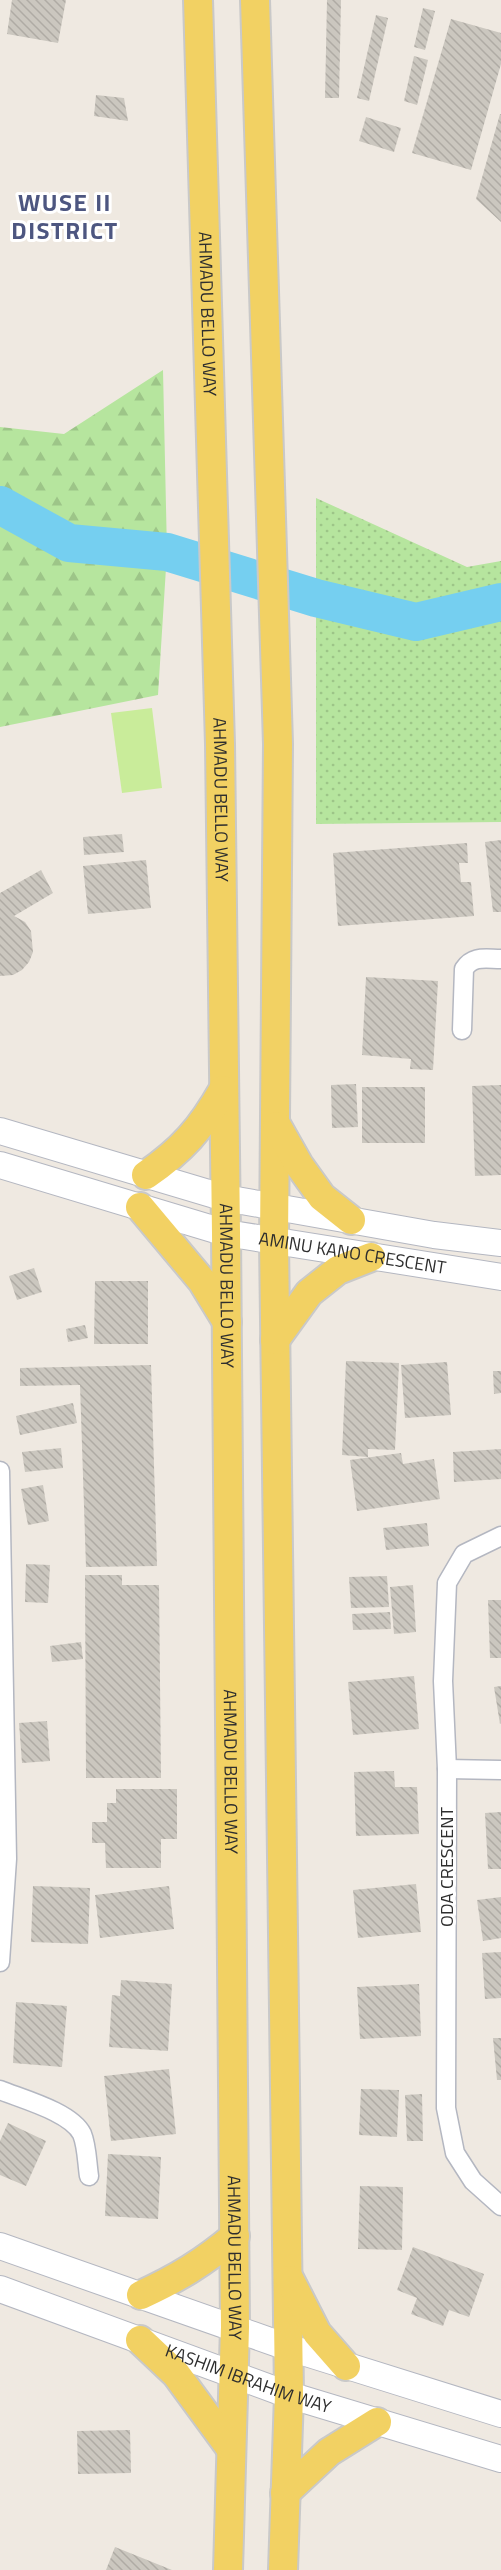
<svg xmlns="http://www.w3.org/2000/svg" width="501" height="2570" viewBox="0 0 501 2570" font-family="'Titillium Web',sans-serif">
<defs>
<pattern id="grass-dots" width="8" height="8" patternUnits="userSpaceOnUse" patternTransform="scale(1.5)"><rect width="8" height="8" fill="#b6e59e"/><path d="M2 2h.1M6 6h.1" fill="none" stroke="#9dc588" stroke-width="1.8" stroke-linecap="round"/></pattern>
<pattern id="forest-firs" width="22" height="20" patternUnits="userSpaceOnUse" patternTransform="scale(1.5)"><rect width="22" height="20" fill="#b6e59e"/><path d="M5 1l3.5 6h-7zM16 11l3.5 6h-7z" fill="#9dc588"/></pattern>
<pattern id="building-back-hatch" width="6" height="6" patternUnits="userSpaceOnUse" patternTransform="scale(1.5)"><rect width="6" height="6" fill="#cbc7bf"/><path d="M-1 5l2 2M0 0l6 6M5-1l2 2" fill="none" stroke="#afaba4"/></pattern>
</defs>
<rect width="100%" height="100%" fill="#efe9e1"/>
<!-- grass -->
<polygon fill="url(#grass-dots)" points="316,498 467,567 501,561 501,822 316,824"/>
<!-- forest -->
<polygon fill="url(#forest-firs)" points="163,370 167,552 158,695 0,727 0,427 64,434"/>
<!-- pitch -->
<polygon fill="#c9ec9a" points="152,708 162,788 122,793 111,713"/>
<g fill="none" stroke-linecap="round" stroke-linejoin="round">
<!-- river -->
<polyline stroke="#75cff0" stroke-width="38" points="0,505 69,543 167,552 316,598 416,622 501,602"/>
</g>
<!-- building -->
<g fill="url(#building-back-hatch)">
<polygon points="12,0 66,0 58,43 7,34"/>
<polygon points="327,0 341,0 339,98 325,98"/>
<polygon points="423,8 435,11 425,50 414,47"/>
<polygon points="376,15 388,18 369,101 357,98"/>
<polygon points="451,19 501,33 501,64 471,170 412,153"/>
<polygon points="414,56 428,60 417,105 404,101"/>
<polygon points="96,95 124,98 128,121 94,116"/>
<polygon points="500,114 501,114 501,222 476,199"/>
<polygon points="366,117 401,128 394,152 359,141"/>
<polygon points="122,834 124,852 84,855 83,837"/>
<polygon points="501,840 501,912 493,912 485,842"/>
<polygon points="467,843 468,863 459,863 461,882 471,882 474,916 338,926 333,853"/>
<polygon points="146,860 151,908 88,914 83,866"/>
<polygon points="41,870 53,893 14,916 25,922 31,931 33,952 29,962 22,970 13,975 0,976 0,893"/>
<polygon points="366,977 438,981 433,1070 410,1069 411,1059 362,1055"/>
<polygon points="356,1084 358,1127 332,1128 331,1085"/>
<polygon points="501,1085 501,1175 475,1176 472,1086"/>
<rect x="362" y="1087" width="63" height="56"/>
<polygon points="34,1268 42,1292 17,1300 9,1276"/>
<polygon points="95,1281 148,1281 148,1344 94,1344"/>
<polygon points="85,1325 88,1338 68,1342 66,1329"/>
<polygon points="346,1361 399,1363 395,1450 368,1449 368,1457 342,1455"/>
<polygon points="447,1362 451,1415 405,1418 401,1365"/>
<polygon points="151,1365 157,1566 86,1567 80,1385 20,1386 20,1368"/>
<polygon points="493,1371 501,1371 501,1393 494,1394"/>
<polygon points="73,1403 77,1423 20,1435 16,1416"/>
<polygon points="61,1448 63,1468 25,1472 22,1452"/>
<polygon points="501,1449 501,1479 454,1482 453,1452"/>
<polygon points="401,1453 403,1464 434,1459 440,1499 357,1511 350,1460"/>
<polygon points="43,1485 49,1521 28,1525 21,1489"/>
<polygon points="427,1523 429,1546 386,1550 383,1528"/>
<polygon points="26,1564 50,1565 48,1603 25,1602"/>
<polygon points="85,1575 122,1575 122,1585 159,1585 161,1778 86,1778"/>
<polygon points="387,1576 389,1607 351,1608 349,1577"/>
<polygon points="413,1585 416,1632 394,1634 390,1587"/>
<polygon points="488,1600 501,1600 501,1658 490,1658"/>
<polygon points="390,1612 391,1629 353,1630 352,1614"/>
<polygon points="81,1642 83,1659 52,1662 50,1646"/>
<polygon points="414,1676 419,1729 353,1735 348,1682"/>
<polygon points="501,1686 501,1723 500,1724 494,1687"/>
<polygon points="47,1721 50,1761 22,1763 19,1723"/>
<polygon points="394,1771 395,1787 417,1787 419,1834 356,1836 354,1772"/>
<polygon points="116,1789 177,1789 177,1839 161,1839 161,1868 106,1868 105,1843 92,1843 92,1822 107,1822 107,1803 116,1803"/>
<polygon points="501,1812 501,1869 488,1869 485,1813"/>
<polygon points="416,1884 421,1932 358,1938 353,1890"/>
<polygon points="33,1886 90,1888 88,1944 31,1942"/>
<polygon points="169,1886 174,1929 100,1938 95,1895"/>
<polygon points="501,1897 501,1938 483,1941 477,1900"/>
<polygon points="501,1952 501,1998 485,1999 482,1953"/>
<polygon points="121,1980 172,1984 168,2051 109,2047 112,1995 120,1996"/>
<polygon points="419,1984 421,2036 360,2039 357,1987"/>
<polygon points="16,2002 67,2006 62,2067 13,2063"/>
<polygon points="493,2038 501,2038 501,2080 497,2080"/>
<polygon points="169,2069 176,2134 111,2141 104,2076"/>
<polygon points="361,2089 399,2090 397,2137 359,2135"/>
<polygon points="422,2094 423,2141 407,2141 405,2095"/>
<polygon points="8,2123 46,2141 26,2186 0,2175 0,2141"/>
<polygon points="108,2154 161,2157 158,2219 105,2216"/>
<polygon points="360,2186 403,2187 402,2250 358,2249"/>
<polygon points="413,2247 484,2274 469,2317 449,2310 443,2326 411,2314 417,2298 397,2290"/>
<polygon points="130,2430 131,2473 78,2474 77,2431"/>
<polygon points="115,2547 172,2570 106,2570"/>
</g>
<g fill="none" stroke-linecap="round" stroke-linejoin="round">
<!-- street casing -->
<g stroke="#b4b7c1" stroke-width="21">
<g id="street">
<path d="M462 1030 464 969C473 955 486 959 501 959"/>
<polyline points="0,1471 7,1859 0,1962"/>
<polyline points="501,1536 464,1554 447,1583 443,1681 447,1769 446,2108 455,2153 473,2181 501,2206"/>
<polyline points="447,1769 501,1770"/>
<path d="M0 2090C22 2099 71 2112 82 2134 87 2146 87 2163 89 2176"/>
</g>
</g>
<!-- secondary casing -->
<g stroke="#b4b7c1" stroke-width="28">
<g id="secondary">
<polyline points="0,1131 225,1198 434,1235 501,1243"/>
<path id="s1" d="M0 1165 226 1233 501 1277"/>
<polyline points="0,2246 287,2347 501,2414"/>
<path id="s2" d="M0 2289 289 2395 501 2459"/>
</g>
</g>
<!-- primary casing -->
<g stroke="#c9c9c9" stroke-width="32">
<g id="primary">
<path id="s3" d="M198 0 220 744 226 1233 235 2327 228 2570"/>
<polyline points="255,0 278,744 274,1242 289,2395 283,2570"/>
<polyline points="277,1126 299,1165 322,1197 351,1220"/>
<path d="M146 1175C182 1150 201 1129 223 1090"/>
<polyline points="140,1207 202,1281 227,1322"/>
<polyline points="275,1340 309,1293 338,1270 371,1257"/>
<polyline points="290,2280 317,2333 346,2366"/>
<path d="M141 2295C178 2278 204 2262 235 2236"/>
<polyline points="140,2340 176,2374 231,2449"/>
<polyline points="285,2493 329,2452 377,2422"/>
</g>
</g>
<!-- street -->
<use href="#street" stroke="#fff" stroke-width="18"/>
<!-- secondary -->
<use href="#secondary" stroke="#fff" stroke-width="26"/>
<!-- primary -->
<use href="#primary" stroke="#f2d163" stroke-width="28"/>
</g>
<g text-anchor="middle" stroke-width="6" stroke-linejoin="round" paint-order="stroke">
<!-- street labels -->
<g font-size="18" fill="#2e2e2e" stroke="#fff">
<text dy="6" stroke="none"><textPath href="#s3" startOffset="314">AHMADU BELLO WAY</textPath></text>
<text dy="6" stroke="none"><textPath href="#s3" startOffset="800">AHMADU BELLO WAY</textPath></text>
<text dy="6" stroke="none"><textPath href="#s1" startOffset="364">AMINU KANO CRESCENT</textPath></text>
<text dy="6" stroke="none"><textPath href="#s3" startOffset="1286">AHMADU BELLO WAY</textPath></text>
<text dy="6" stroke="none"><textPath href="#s3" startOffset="1772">AHMADU BELLO WAY</textPath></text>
<text transform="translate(447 1867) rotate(-90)" y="6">ODA CRESCENT</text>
<text dy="6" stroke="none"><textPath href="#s3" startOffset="2258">AHMADU BELLO WAY</textPath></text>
<text dy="6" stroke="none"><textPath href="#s2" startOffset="264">KASHIM IBRAHIM WAY</textPath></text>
</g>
<!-- district labels -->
<g font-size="24" font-weight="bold" letter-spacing="1.5" fill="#4d5680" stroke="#fff">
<text x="65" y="211">WUSE II<tspan x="65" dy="28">DISTRICT</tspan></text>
</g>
</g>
</svg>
